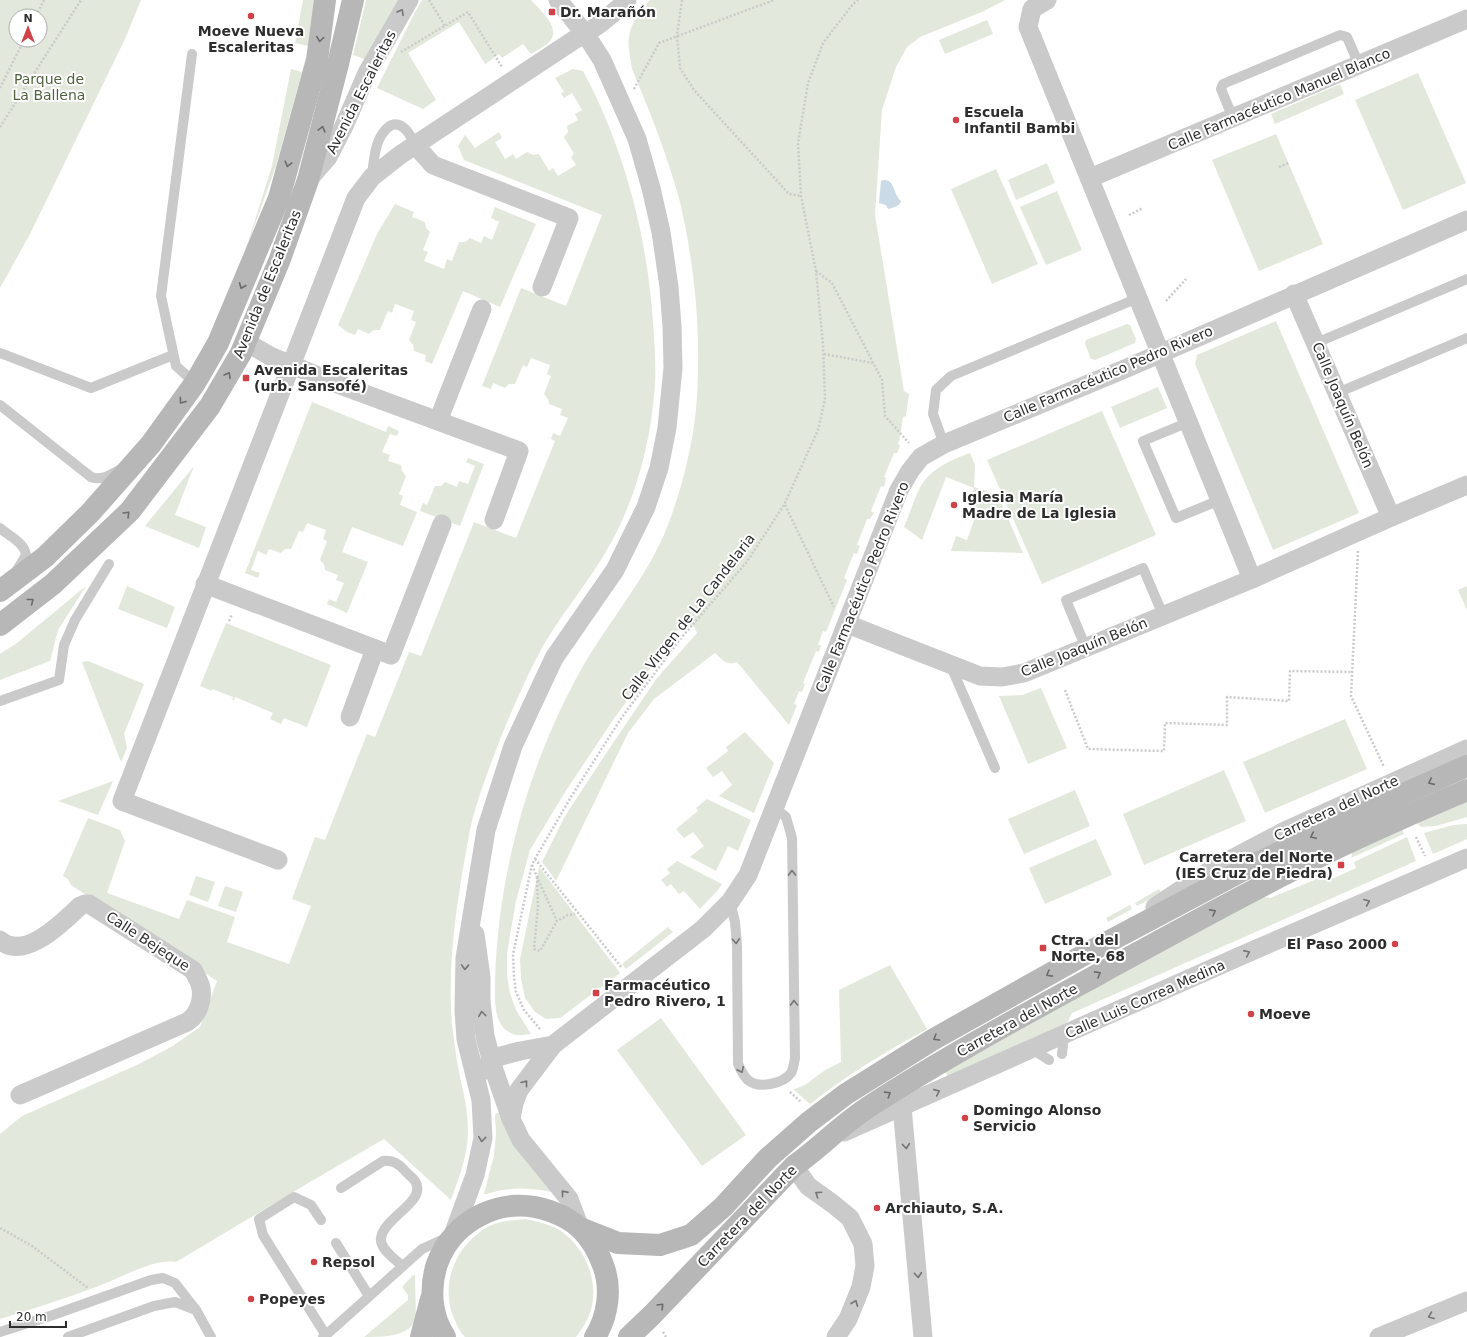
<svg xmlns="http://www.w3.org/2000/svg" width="1467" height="1337" viewBox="0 0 1467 1337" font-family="'DejaVu Sans',sans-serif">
<rect width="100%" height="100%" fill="#fff"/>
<!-- green -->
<g fill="#e2e9dc" fill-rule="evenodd">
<path d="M0 0H141L125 39 30 234 0 288ZM16 16H40V40H16Z"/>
<polygon points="303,0 315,0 308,46 295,43"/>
<polygon points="366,0 403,0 370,61 353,55"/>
<path d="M422 0H531C539 9 563 29 549 42 544 47 537 50 531 54L523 44 502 58 499 54 485 64 459 22 408 53 436 100 423 109 377 88 413 16Z"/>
<path d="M650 0H1005L984 11 920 37 907 47 896 67 882 110 875 215 904 391 909 394 906 416 903 417 900 437 898 444 900 446 897 453H894L884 477 886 478 884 487 881 486 871 511 874 513 870 519H867L857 545 860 546 857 554 854 553 844 578 847 580 826 632 823 631 818 645H821L819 652 816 651 803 683 805 684 802 692 799 691 794 704 797 705 789 725 737 662C726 666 723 660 715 653L654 699 628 733 556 881 542 862 565 816 607 752 657 678 697 633 695 628 692 625H684L680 627 613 720 565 792 530 850 516 901 507 953V976L510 993 516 1010 531 1034C527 1034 520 1036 516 1035 492 1029 495 1000 495 981 498 872 529 762 583 666 609 622 642 583 663 537 678 502 688 464 694 426 697 405 698 384 698 363 699 309 692 255 680 202 668 157 650 112 632 69 631 59 627 47 629 37 631 23 640 10 650 0Z"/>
<polygon points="987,20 993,34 945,54 939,40"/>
<polygon points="291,69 302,72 276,166 245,252 272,166"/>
<path d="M573 69 583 71C624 147 647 235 653 322 655 349 657 378 653 405 648 452 634 500 612 541 592 578 564 610 543 646 522 685 505 725 490 766 481 791 472 815 468 841 457 900 447 964 452 1025 454 1040 456 1057 459 1072 463 1091 468 1110 468 1131 468 1155 459 1177 451 1200L384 1139 310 1182 176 1262C153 1258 119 1279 96 1287 64 1299 32 1309 0 1319V1134L22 1116 139 1064 171 1047 200 1027 217 981 71 885 68 879 63 876 88 818 120 830 125 841 107 893 179 919 187 900 235 917 227 942 289 964 311 906 292 899 315 837 325 840 367 734 375 737 409 652 421 656 474 522 516 538 555 441 551 439 553 433 560 436 568 418 560 415 562 409 549 404 548 399 544 394 551 376 547 374 550 365 531 358 527 367 523 365 515 384H509L505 388 493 383 491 389 482 386 521 288 566 306 602 215 464 160 458 146 465 135 475 148 499 132 502 138 495 142 505 159 513 154 516 159 527 152 533 155 539 154 549 171 553 168 558 176 576 165 571 157 574 154 564 137 568 132 567 126 578 120 575 114 582 110 572 93 564 98 561 93 564 92 555 78Z"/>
<polygon points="1418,73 1466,183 1403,210 1355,100"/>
<polygon points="1340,84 1344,94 1275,124 1271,114"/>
<polygon points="1276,134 1323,244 1259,271 1212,160"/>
<polygon points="1047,163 1055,183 1016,200 1008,180"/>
<polygon points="996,169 1038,264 992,284 951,189"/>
<polygon points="1057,191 1082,250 1046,265 1020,207"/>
<polygon points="395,204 414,212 412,217 425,222 426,228 430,232 423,250 428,252 424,261 444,269 447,259 452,261 459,242 465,242 470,238 481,243 484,236 492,240 499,222 491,218 495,207 536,224 500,307 463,291 432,364 425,361 426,355 414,351 413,345 409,340 416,322 411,320 414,311 395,304 392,313 388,311 380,330 374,330 369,334 358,329 355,335 347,332 338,325 377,234"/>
<polygon points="1276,321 1359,513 1273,550 1195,364 1197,355"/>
<polygon points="1127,324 1130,325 1136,339 1135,343 1095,360 1091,359 1085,344 1086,340"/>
<polygon points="1158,387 1167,408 1120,428 1111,407"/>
<polygon points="312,402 386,432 388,426 399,431 397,436 390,434 382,452 390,455 388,461 401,465 402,471 406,476 399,494 403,496 400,505 417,512 403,546 352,527 342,552 368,562 347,613 327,604 329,599 336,602 344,583 336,580 338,575 325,570 324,564 320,560 327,541 323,539 326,530 307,523 303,532 299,531 291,549 285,549 281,553 269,549 266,555 258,551 251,570 260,573 258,578 245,573"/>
<polygon points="1102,411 1156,535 1042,584 987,460"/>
<path d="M970 453 975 465 974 487 998 495 1023 553 951 551 956 536 967 540 976 515 966 511 974 488 946 477 922 540 904 527C910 513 914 499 921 486 930 469 953 459 970 453Z"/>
<polygon points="468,458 484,464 460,526 420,511 423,503 427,505 435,486 441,486 445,482 457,487 459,481 468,484 475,466 466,462"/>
<polygon points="194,466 175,515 206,527 199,548 145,526"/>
<polygon points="86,586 58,630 50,661 0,680 0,654 17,643"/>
<polygon points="127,586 175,607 167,628 118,609"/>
<polygon points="1467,586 1467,610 1458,590"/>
<polygon points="226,623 331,665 307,727 284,718 281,724 270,719 273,713 235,697 234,700 232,700 233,697 212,689 212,691 200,686"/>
<polygon points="88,661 144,684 124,734 127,748 121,762 82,662"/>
<polygon points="1041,688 1067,748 1028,764 999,696 1022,695"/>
<polygon points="1345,719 1367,769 1265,813 1243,762"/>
<polygon points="745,732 774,763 754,813 719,796 732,785 722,771 713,777 706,768 728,751 726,747"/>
<polygon points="1224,770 1246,821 1144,865 1123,814"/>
<polygon points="113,781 98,815 58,801"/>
<polygon points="1075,790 1090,826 1024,854 1008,819"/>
<polygon points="707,799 751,820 738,851 728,846 716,871 690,857 704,846 693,832 684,838 676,829 698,811 696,808"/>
<polygon points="1467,801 1467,817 1436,826 1421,827 1417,823"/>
<polygon points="1467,824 1467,839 1433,854 1424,833 1453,825"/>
<polygon points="1402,829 1404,834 1351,858 1353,850"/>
<polygon points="1407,837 1416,861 1072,1013 1064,1029 949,1080 945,1071 1260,896 1270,898 1327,875 1334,878 1356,868 1354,862"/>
<polygon points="1096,839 1112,875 1045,904 1029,868"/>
<polygon points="677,861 722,884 718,890 700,909 684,891 679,894 671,884 667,887 661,880 670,873 667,869"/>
<polygon points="539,867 620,973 560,1018 546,1019 535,1012 525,998 521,979 520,959"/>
<polygon points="196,876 215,882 208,902 189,895"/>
<polygon points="225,886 243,892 236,912 218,906"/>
<polygon points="1159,889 1161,893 1137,906 1135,903"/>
<polygon points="1130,905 1132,909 1108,922 1106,918"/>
<polygon points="668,927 673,932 626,969 622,964"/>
<path d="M890 965 927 1029C885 1052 847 1075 810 1104L793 1089C806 1087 813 1078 824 1071 829 1068 835 1065 841 1062L839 990Z"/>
<polygon points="661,1018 746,1135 702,1166 617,1050"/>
<path d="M497 1113H499L510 1135 552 1192C528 1188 511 1186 487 1194H484L494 1155 496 1134 495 1115Z"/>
<path d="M525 1219C538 1222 550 1224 561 1231 585 1248 599 1280 591 1310 588 1320 582 1329 576 1337H465C458 1330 454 1319 451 1310 442 1276 459 1243 489 1226 501 1221 513 1220 525 1219Z"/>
<path d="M413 1275H415V1277L416 1317C412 1337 383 1337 364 1337L408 1300V1295L402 1287Z"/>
</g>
<!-- water -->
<path fill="#cadbe7" d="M883 180C895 179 893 194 901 201 900 206 893 208 888 209L886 205 879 203 881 181Z"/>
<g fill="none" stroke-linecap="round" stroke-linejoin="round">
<!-- path -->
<g stroke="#cacaca" stroke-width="2.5" stroke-dasharray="2 2" stroke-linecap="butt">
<polyline points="429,0 445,26"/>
<polyline points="682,0 677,35 680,68 694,90 789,194 801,196"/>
<polyline points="36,16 44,0"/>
<polyline points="401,52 468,12 502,67"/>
<polyline points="0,88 24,40"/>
<polyline points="634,89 659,43 774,0"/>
<polyline points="0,127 81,0"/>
<polyline points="1279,167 1288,163"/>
<polyline points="1129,215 1143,208"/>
<polyline points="816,271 832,283 882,380 885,416 909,443"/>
<polyline points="1166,301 1186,279"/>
<polyline points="824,354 873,363"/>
<polyline points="785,505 834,607"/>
<polyline points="1358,551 1351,696 1384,767"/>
<polyline points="229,621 232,614"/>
<polyline points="1065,690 1088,749 1164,751 1165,723 1227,725 1227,697 1289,701 1290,671 1353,672"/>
<polyline points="1416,837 1425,856"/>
<polyline points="535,859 622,968"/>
<polyline points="532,865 537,877 557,921 568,915 575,914"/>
<polyline points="537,877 538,907 534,949 540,951 557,921"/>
<polyline points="540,1029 524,1010 516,992 514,977 513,955 532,864 571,797 622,717 681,638 746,563 784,505 818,430 825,399 823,345 816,271 801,196 798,143 808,83 823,43 853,4 858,0"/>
<polyline points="790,1092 801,1102"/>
<polyline points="0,1228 32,1246 88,1288"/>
<polyline points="663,1332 666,1337"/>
</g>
<!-- lane -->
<g stroke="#cacaca" stroke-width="10">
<polyline points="192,54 161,296 176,366 195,383"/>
<polyline points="1233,118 1221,89 1223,84 1340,35 1347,37 1359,65"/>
<path d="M372 176C373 166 374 155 377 145 381 133 392 116 405 129 410 133 412 140 415 145"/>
<polyline points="1316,343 1467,279"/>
<polyline points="0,353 91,388 173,355"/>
<polyline points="1337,393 1467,338"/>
<path d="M0 405 91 477C102 481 110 475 119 470"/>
<polyline points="1189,422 1143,441 1176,518 1220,500"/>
<polyline points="944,444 933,414 936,390 951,376 1138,298"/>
<path d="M0 528C9 536 25 543 26 555L17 570"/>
<polyline points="1086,648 1066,600 1143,568 1163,615"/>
<polyline points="950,664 995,768"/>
<polyline points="0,701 59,680 64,645 75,620 109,564"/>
<path d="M730 902 735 922 737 945 738 1064C741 1070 743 1076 748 1080 758 1089 783 1084 791 1073 793 1070 794 1063 795 1058L792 838 786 817 774 807"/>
<polyline points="1032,1049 1049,1060"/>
<polyline points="1062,1054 1064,1035"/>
<path d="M341 1188 383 1161C394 1160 399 1164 406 1172 409 1175 413 1178 415 1181 428 1201 384 1217 381 1238 379 1248 395 1259 402 1266"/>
<polyline points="321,1220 311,1205 294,1197 259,1219 263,1235 322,1329 326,1335 323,1337"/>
<polyline points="336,1243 369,1296"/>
<polyline points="0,1332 53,1315 151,1280 163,1278 175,1283 196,1310"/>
<polyline points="68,1337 154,1306 175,1302 196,1310 211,1337"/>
<polyline points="326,1337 326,1335 422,1249 446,1238"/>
</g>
<!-- street -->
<g stroke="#cacaca" stroke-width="19">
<polyline points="1047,0 1032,9 1028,27 1252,579"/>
<polyline points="415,145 433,165 569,218 542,287"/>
<polyline points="1090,178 1467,19"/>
<polyline points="308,180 328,157 344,126 367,73 409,0"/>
<polyline points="1294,294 1391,517"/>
<polyline points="246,342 270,356 335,383 519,451 494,520"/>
<polyline points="438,421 482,309"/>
<polyline points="205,584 391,655 442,524"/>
<polyline points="847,624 980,676 1002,677 1024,673 1252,579 1391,517 1467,485"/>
<polyline points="350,717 375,649"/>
<path d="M278 860 122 801 356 198 372 177 400 155 574 40C594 30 611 16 627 0"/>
<polyline points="1155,907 1211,870 1285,831 1467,749"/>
<polyline points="475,934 481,977 481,1001 485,1036 494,1070 511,1119 521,1140 569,1199 580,1228"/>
<path d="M0 940C24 962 63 922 80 906L85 904H89L193 970C196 976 200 982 201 988 203 1001 198 1015 187 1022L20 1095"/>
<polyline points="486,1070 489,1063 497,1057 520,1051 553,1045"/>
<polyline points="902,1107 923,1337"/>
<polyline points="511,1119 514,1103 519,1090 553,1045 703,929 730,902 748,875 899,490 910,471 921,457 944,444 1127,368 1467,220"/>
<polyline points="844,1132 1245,954 1467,858"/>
<polyline points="794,1166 808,1186 833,1204 850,1218 863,1244 865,1266 861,1287 848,1319 836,1337"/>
<polyline points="453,1235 475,1175 483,1138 481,1100 466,1039 464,1010 465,958 486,830 513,746 554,658 615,570 646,507 659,468 667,428 673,368 672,326 669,287 661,232 651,188 637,139 602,60 586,35 558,0"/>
<polyline points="1379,1337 1467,1301"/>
</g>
<!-- secondary -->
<g stroke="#b7b7b7" stroke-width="22">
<polyline points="0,591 45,557 90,513 151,444 195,383 218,343 279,198 317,60 325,0"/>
<polyline points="0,625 53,584 130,511 210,406 241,353 280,259 308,180 338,64 353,0"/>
<polyline points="580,1228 618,1243 660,1245 691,1235 723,1207 768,1158 809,1122 846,1094 934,1039 1089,952 1251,866 1397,797 1467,766"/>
<polyline points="421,1337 431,1299"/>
<path d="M445 1337C442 1332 439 1326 437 1321 431 1303 431 1282 437 1264 453 1219 504 1194 550 1211 561 1215 572 1220 581 1229 591 1239 598 1251 603 1265 612 1288 608 1316 595 1337"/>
<path d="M629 1337 652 1315 794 1166C821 1147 843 1123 870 1106 944 1058 1022 1016 1099 974 1170 935 1242 895 1315 859 1364 834 1416 812 1467 790"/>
</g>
</g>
<!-- one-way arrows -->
<defs><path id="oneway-chevron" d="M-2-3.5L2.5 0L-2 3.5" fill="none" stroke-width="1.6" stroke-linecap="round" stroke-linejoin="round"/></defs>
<g stroke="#747474">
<use href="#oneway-chevron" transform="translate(401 12) rotate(-61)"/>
<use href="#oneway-chevron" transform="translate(792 873) rotate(-91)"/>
<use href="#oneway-chevron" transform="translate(1367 902) rotate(-23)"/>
<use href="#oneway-chevron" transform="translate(736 941) rotate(87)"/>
<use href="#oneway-chevron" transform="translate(1247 953) rotate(-24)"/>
<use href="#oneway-chevron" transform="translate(465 967) rotate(92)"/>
<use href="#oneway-chevron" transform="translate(794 1003) rotate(-91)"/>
<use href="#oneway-chevron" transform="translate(482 1014) rotate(-97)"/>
<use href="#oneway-chevron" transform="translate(741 1070) rotate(64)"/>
<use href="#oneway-chevron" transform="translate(525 1083) rotate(-52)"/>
<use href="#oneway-chevron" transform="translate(937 1092) rotate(-24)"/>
<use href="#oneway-chevron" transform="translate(482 1139) rotate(96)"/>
<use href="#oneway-chevron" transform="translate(906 1146) rotate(85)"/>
<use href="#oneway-chevron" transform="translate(564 1193) rotate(-129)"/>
<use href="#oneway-chevron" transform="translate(818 1194) rotate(-146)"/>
<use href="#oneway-chevron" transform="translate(918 1275) rotate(85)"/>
<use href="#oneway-chevron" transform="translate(855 1303) rotate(-68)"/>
<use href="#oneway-chevron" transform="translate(1431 1316) rotate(158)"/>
</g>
<g stroke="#6b6b6b">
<use href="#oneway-chevron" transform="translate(320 39) rotate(98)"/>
<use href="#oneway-chevron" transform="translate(322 129) rotate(-75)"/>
<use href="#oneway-chevron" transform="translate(288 164) rotate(105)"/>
<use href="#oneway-chevron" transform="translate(242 286) rotate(113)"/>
<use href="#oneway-chevron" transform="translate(228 375) rotate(-60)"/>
<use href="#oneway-chevron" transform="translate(182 401) rotate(126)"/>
<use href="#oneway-chevron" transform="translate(127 514) rotate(-45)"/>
<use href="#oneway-chevron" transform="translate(31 601) rotate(-38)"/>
<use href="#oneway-chevron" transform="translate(1431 782) rotate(156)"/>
<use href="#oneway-chevron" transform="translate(1313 836) rotate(155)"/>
<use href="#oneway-chevron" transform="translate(1213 912) rotate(-28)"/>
<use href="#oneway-chevron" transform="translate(1049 974) rotate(151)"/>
<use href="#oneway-chevron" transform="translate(1098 974) rotate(-29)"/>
<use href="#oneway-chevron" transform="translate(936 1038) rotate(150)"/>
<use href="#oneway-chevron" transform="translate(888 1094) rotate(-32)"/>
<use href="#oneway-chevron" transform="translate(661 1306) rotate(-46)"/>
</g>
<!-- markers -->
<g fill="#d04248" stroke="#fff" stroke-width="1.5">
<rect x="548" y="8" width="8" height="8" rx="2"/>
<circle cx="251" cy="16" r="4"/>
<circle cx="956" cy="120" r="4"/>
<rect x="242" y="374" width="8" height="8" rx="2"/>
<circle cx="954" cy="505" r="4"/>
<rect x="1337" y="861" width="8" height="8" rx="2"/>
<circle cx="1395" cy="944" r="4"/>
<rect x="1039" y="944" width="8" height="8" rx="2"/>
<rect x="592" y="989" width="8" height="8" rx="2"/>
<circle cx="1251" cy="1014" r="4"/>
<circle cx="965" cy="1118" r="4"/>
<circle cx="877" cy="1208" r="4"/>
<circle cx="314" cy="1262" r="4"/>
<circle cx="251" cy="1299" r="4"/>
</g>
<g text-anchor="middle" stroke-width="4" stroke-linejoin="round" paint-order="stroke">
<!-- poi labels -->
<g font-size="14" font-weight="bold" fill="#2d2d2d" stroke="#fff" text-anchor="start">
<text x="560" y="17">Dr. Marañón</text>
<text x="251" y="36" text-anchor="middle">Moeve Nueva<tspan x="251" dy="16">Escaleritas</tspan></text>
<text x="964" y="117">Escuela<tspan x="964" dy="16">Infantil Bambi</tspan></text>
<text x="254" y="375">Avenida Escaleritas<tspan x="254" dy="16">(urb. Sansofé)</tspan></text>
<text x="962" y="502">Iglesia María<tspan x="962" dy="16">Madre de La Iglesia</tspan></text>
<text x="1333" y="862" text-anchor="end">Carretera del Norte<tspan x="1333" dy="16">(IES Cruz de Piedra)</tspan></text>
<text x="1051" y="945">Ctra. del<tspan x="1051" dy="16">Norte, 68</tspan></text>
<text x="1387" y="949" text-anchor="end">El Paso 2000</text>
<text x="604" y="990">Farmacéutico<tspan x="604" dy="16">Pedro Rivero, 1</tspan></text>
<text x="1259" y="1019">Moeve</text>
<text x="973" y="1115">Domingo Alonso<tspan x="973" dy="16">Servicio</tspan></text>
<text x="885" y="1213">Archiauto, S.A.</text>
<text x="322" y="1267">Repsol</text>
<text x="259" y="1304">Popeyes</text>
</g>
<!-- park labels -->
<g font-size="14" fill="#4f633f" stroke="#fff">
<text x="49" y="84">Parque de<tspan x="49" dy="16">La Ballena</tspan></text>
</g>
<!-- street labels -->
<g font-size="14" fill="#2d2d2d" stroke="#fff">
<text transform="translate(361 92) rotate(-63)" y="5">Avenida Escaleritas</text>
<text transform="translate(1279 99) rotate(-23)" y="5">Calle Farmacéutico Manuel Blanco</text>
<text transform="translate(267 284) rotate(-68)" y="5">Avenida de Escaleritas</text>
<text transform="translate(1108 374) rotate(-23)" y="5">Calle Farmacéutico Pedro Rivero</text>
<text transform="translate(1343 405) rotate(67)" y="5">Calle Joaquín Belón</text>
<text transform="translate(862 587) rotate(-68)" y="5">Calle Farmacéutico Pedro Rivero</text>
<text transform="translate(688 617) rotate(-52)" y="5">Calle Virgen de La Candelaria</text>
<text transform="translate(1084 647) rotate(-22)" y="5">Calle Joaquín Belón</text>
<text transform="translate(1336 808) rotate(-25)" y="5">Carretera del Norte</text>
<text transform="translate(148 941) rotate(33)" y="5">Calle Bejeque</text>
<text transform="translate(1145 999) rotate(-24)" y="5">Calle Luis Correa Medina</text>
<text transform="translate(1017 1020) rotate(-29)" y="5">Carretera del Norte</text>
<text transform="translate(747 1216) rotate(-46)" y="5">Carretera del Norte</text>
</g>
</g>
<!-- north arrow -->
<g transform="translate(28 28)"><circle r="19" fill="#ffffff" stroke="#ababab"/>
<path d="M0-3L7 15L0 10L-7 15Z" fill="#d04248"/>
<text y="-6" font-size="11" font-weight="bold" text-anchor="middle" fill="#2d2d2d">N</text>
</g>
<!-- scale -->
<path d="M10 1321v6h56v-6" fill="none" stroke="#2d2d2d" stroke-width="2"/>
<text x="16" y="1321" font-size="12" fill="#2d2d2d" stroke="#ffffff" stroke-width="3" paint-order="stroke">20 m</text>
</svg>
